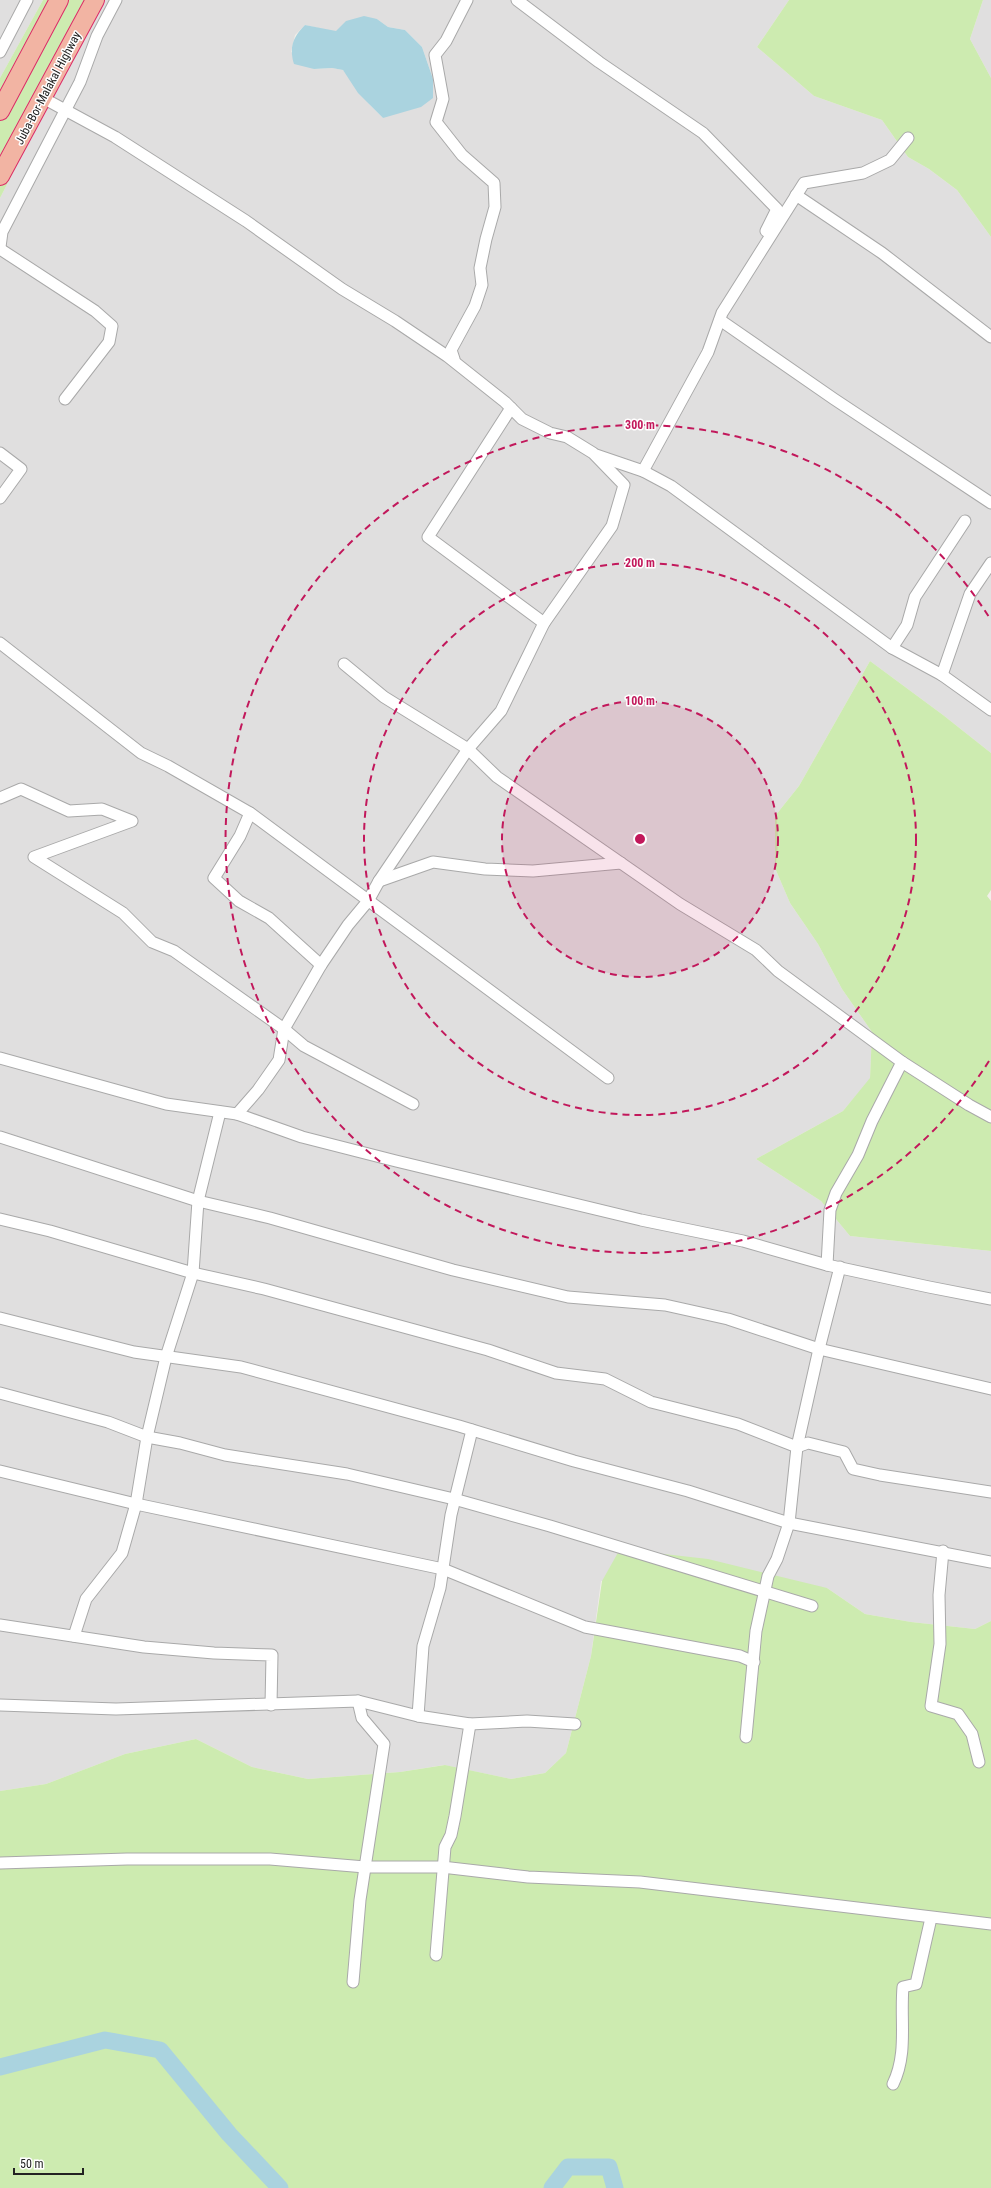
<svg xmlns="http://www.w3.org/2000/svg" width="991" height="2188" viewBox="0 0 991 2188" font-family="'Roboto Condensed',sans-serif">
<rect width="100%" height="100%" fill="#f2efe9"/>
<!-- residential -->
<g fill="#e0dfdf" fill-rule="evenodd">
<polygon points="0,0 43,0 0,78"/>
<path d="M102 0H789L757 47 814 96 882 120 908 157 929 169 957 190 991 237V753L943 715 870 661 799 786 775 816V868L790 903 818 944 842 989 872 1032 870 1079 843 1111 756 1159 821 1201 850 1236 991 1251V1621L975 1629 911 1622 865 1614 827 1588 601 1581 591 1656 566 1753 545 1773 511 1779 444 1765 400 1772 308 1779 252 1767 196 1739 125 1754 46 1784 0 1791V198ZM377 19 388 27 405 30 422 47 433 79 383 118 370 105 343 70 332 68 314 69 291 52 295 35 305 25 336 32Z"/>
<polygon points="983,0 991,0 991,78 970,39"/>
</g>
<!-- grass -->
<g fill="#cdebb0">
<polygon points="43,0 102,0 0,198 0,78"/>
<polygon points="789,0 983,0 970,39 991,78 991,237 957,190 929,169 908,157 882,120 814,96 757,47"/>
<polygon points="870,661 943,715 991,753 991,890 987,896 991,901 991,1251 850,1236 821,1201 756,1159 843,1111 870,1078 872,1032 842,989 818,944 790,903 775,868 775,816 799,786"/>
<polygon points="620,1549 708,1559 827,1588 865,1614 911,1622 975,1629 991,1621 991,2188 0,2188 0,1791 46,1784 125,1754 196,1739 252,1767 308,1779 400,1772 445,1765 511,1779 545,1773 566,1753 591,1656 602,1581"/>
</g>
<!-- water -->
<path fill="#aad3df" d="M364 16 377 19 388 27 405 30 422 47 433 79V98L421 107 383 118 358 93 343 70 332 68 314 69 294 64C289 47 293 37 305 25L336 31 346 21Z"/>
<g fill="none" stroke-linecap="round" stroke-linejoin="round">
<!-- river -->
<g stroke="#aad3df" stroke-width="17">
<polyline points="0,2067 105,2040 160,2050 229,2134 280,2188"/>
<polyline points="552,2188 568,2167 609,2167 615,2188"/>
</g>
<!-- minor casing -->
<g stroke="#a9a9a9" stroke-width="13">
<g id="minor">
<polyline points="517,0 599,62 703,133 777,209 766,231"/>
<polyline points="0,52 27,0"/>
<polyline points="43,98 115,137 246,221 342,289 395,321 447,356 505,402 522,419 550,433 567,437 593,453 624,485 612,526 544,623 501,711 468,749 379,881 368,901 348,925 321,965 284,1029 279,1060 258,1090 237,1114"/>
<polyline points="796,195 882,253 991,337"/>
<polyline points="0,247 2,232 80,82 97,36 116,0"/>
<polyline points="0,249 95,311 112,326 109,342 65,399"/>
<polyline points="720,320 834,399 991,503"/>
<polyline points="454,359 451,350 475,306 482,285 480,268 486,239 495,207 494,183 462,155 436,122 443,99 435,55 446,41 467,0"/>
<polyline points="511,408 428,537 544,623"/>
<polyline points="0,453 21,469 0,498"/>
<polyline points="596,455 643,471 708,352 722,313 804,183 863,173 890,160 908,138"/>
<polyline points="643,471 671,486 892,648 942,675 991,710"/>
<polyline points="0,643 141,753 168,766 250,813 240,836 214,878 239,901 269,918 321,965"/>
<polyline points="892,648 907,625 915,597 965,521"/>
<polyline points="344,664 384,697 468,749 497,777 680,904 756,950 778,971 902,1062 969,1105 991,1117"/>
<polyline points="942,675 970,594 991,563"/>
<polyline points="0,798 21,789 69,811 102,809 132,821 34,857 123,913 152,942 174,951 284,1029 304,1046 413,1104"/>
<polyline points="250,813 608,1078"/>
<polyline points="379,881 433,862 485,869 533,871 621,863"/>
<polyline points="0,1058 166,1104 237,1114 302,1137 396,1161 641,1220 743,1241 827,1265 929,1287 991,1299"/>
<polyline points="0,1137 198,1201 270,1218 453,1270 568,1297 665,1305 728,1319 819,1349 991,1389"/>
<polyline points="0,1219 50,1231 193,1273 264,1289 488,1350 556,1373 605,1379 651,1402 738,1424 797,1447 808,1443 844,1452 853,1469 880,1475 991,1492"/>
<polyline points="827,1265 830,1210 836,1193 858,1155 872,1121 902,1062"/>
<polyline points="0,1318 134,1352 241,1367 459,1426 574,1461 688,1491 789,1523 991,1562"/>
<polyline points="0,1393 108,1422 147,1437 180,1443 225,1455 347,1474 454,1499 550,1526 812,1606"/>
<polyline points="0,1471 136,1504 443,1569 585,1627 740,1656 754,1662"/>
<polyline points="943,1551 939,1595 940,1644 931,1706 958,1714 972,1734 979,1762"/>
<polyline points="0,1625 144,1647 214,1653 272,1655 271,1705"/>
<polyline points="74,1636 86,1599 122,1553 136,1504 147,1437 166,1357 193,1273 198,1201 220,1112"/>
<polyline points="0,1705 116,1709 358,1701 418,1716 470,1724 527,1721 575,1724"/>
<polyline points="418,1716 423,1646 440,1588 451,1515 472,1430"/>
<polyline points="746,1737 756,1631 768,1576 777,1559 789,1523 797,1447 819,1349 840,1267"/>
<polyline points="0,1863 127,1859 270,1859 365,1867 442,1867 528,1877 640,1882 991,1924"/>
<polyline points="436,1955 445,1847 451,1835 455,1816 470,1724"/>
<polyline points="353,1982 360,1900 384,1744 362,1718 358,1701"/>
<path d="M893 2084C908 2053 900 2021 903 1987L916 1984 931 1918"/>
</g>
</g>
<!-- trunk casing -->
<g stroke="#dc2a67" stroke-width="20">
<g id="trunk">
<polyline points="0,111 59,0"/>
<polyline points="0,176 95,0"/>
</g>
</g>
<!-- minor -->
<use href="#minor" stroke="#fff" stroke-width="11"/>
<!-- trunk -->
<use href="#trunk" stroke="#f2b4a3" stroke-width="18"/>
</g>
<!-- distance rings -->
<circle cx="640" cy="839" r="138" fill="#c2185b" fill-opacity=".12"/>
<g fill="none" stroke="#c2185b" stroke-width="2" stroke-dasharray="7 5">
<circle cx="640" cy="839" r="138"/>
<circle cx="640" cy="839" r="276"/>
<path d="M989 1061A414 414 0 1 1 989 617"/>
</g>
<g text-anchor="middle" stroke-width="3" stroke-linejoin="round" paint-order="stroke">
<!-- street labels -->
<g font-size="12" fill="#222" stroke="#fff">
<text transform="translate(48 88) rotate(-62)" y="4">Juba-Bor-Malakal Highway</text>
</g>
</g>
<circle cx="640" cy="839" r="6" fill="#c2185b" stroke="#fff" stroke-width="2"/>
<g font-size="12" text-anchor="middle" font-weight="bold" fill="#c2185b" stroke="#fff" stroke-width="3" stroke-linejoin="round" paint-order="stroke">
<text x="640" y="429">300 m</text>
<text x="640" y="567">200 m</text>
<text x="640" y="705">100 m</text>
</g>
<!-- scale -->
<path d="M14 2168v6h69v-6" fill="none" stroke="#222222" stroke-width="2"/>
<text x="20" y="2168" font-size="12" fill="#222222" stroke="#ffffff" stroke-width="3" paint-order="stroke">50 m</text>
</svg>
